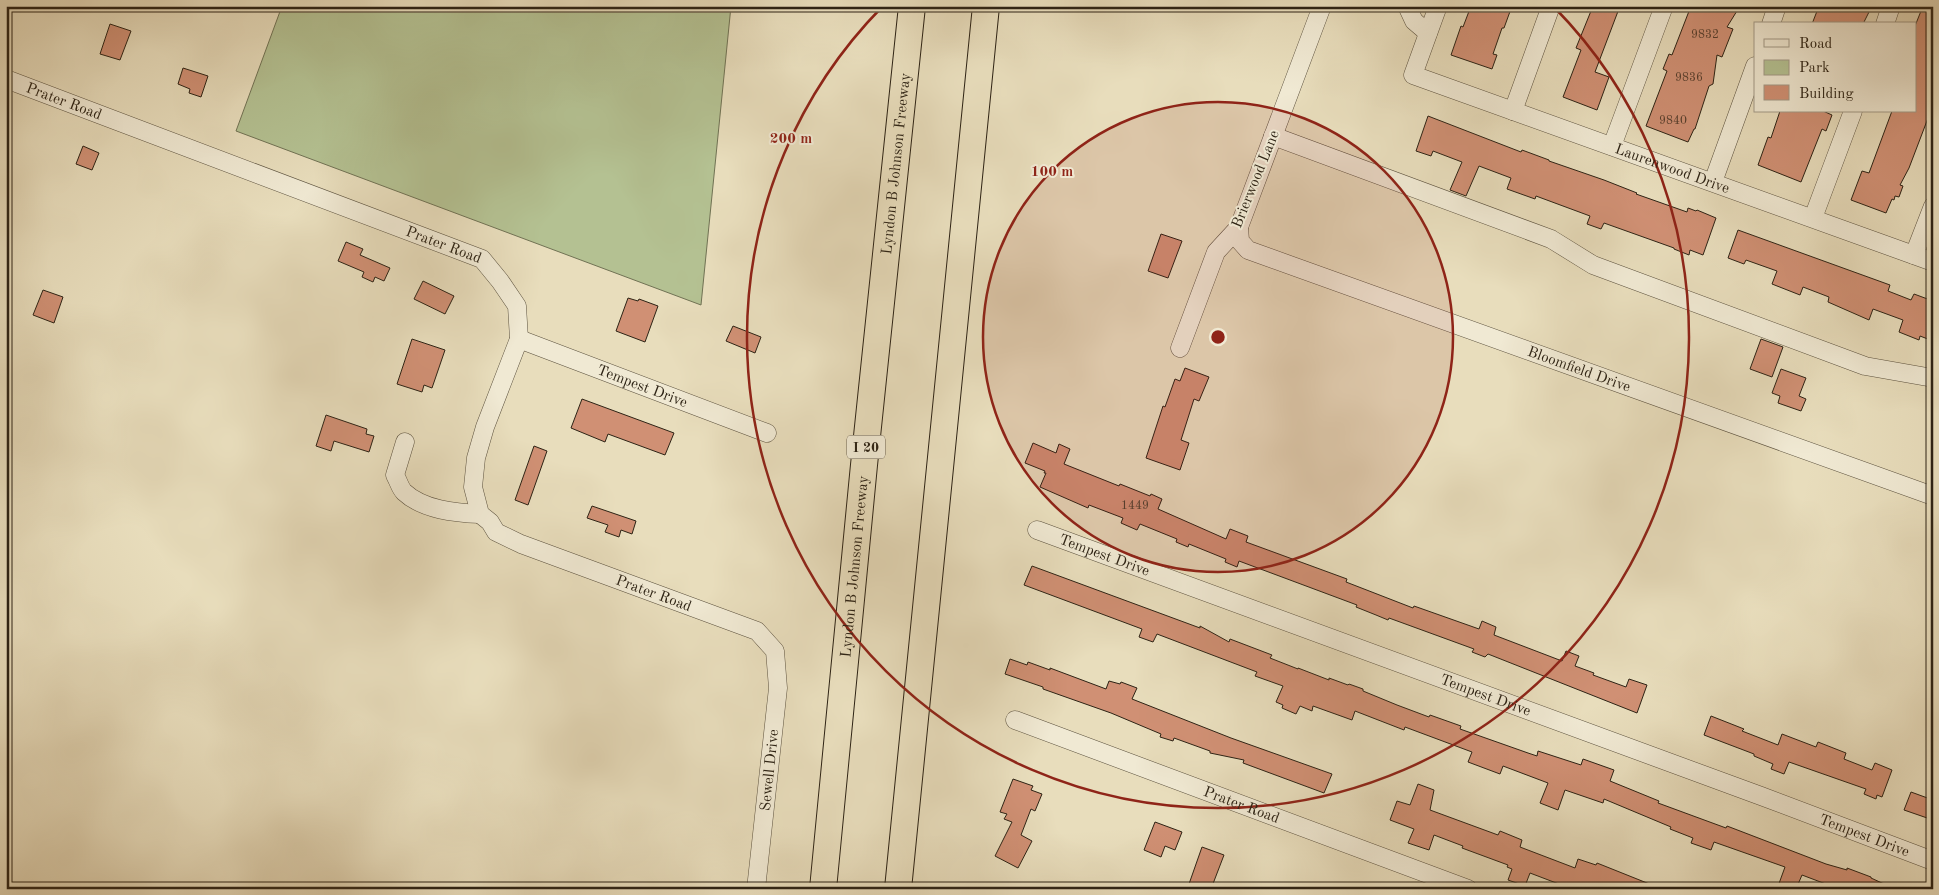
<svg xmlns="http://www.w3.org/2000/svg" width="1939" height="895" viewBox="0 0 1939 895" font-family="'Old Standard TT',serif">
<rect width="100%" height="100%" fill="#e8ddbc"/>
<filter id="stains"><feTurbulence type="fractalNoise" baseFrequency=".004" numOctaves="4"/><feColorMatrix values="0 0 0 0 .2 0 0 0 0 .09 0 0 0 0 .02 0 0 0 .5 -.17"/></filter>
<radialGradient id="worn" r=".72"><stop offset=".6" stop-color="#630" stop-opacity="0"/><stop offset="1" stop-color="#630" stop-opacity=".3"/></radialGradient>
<!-- green -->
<polygon fill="#b4c192" stroke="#707254" points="282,6 731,6 701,305 236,131"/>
<!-- building -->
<g fill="#d09074" stroke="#2d2315">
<polygon points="1471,6 1512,6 1504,28 1502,28 1493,54 1497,55 1492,69 1451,55 1461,26 1463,27"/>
<polygon points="1593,6 1620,6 1595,72 1609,77 1597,110 1563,97 1581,50 1576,48"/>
<polygon points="1691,6 1740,6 1727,27 1733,29 1722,57 1717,55 1713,84 1709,86 1695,129 1694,129 1688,142 1646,126 1667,71 1663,69 1669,54 1672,55"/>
<polygon points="1819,6 1872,6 1863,24 1812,24"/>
<polygon points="1923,6 1933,6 1933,105 1909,168 1900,185 1903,186 1899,197 1895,196 1894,200 1892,199 1886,213 1851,200 1862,171 1869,173 1892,111 1915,111 1915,26"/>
<polygon points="110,24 131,31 120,60 100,54"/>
<polygon points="183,68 208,76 201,97 189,93 190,89 178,84"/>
<polygon points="1780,111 1823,111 1832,115 1826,131 1822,129 1801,182 1758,165 1768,137 1771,138"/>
<polygon points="1428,116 1521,152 1522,150 1549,160 1549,161 1604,180 1637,193 1636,194 1687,212 1688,208 1696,211 1697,210 1716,218 1703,255 1690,250 1689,255 1674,249 1674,248 1604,223 1601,229 1587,224 1590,216 1536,196 1535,199 1507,189 1511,178 1479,166 1466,196 1450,190 1462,162 1433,151 1431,156 1416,151"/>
<polygon points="83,146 99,153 92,170 76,164"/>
<polygon points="1738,230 1890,285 1888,291 1911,300 1914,294 1933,301 1933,341 1920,336 1919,340 1899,332 1903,320 1873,309 1869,320 1828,302 1829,297 1803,287 1800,295 1772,284 1777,271 1746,260 1744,264 1728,258"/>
<polygon points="1161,234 1182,241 1168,278 1148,271"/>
<polygon points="346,242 363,249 360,255 390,268 384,281 375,277 373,282 362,277 364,272 338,261"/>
<polygon points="423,281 454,296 445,314 414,299"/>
<polygon points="43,290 63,297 54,323 33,315"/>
<polygon points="628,298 638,301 639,299 658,306 645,342 616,331"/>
<polygon points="733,326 761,337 755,353 726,341"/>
<polygon points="412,339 445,350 432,388 424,385 422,392 397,384"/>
<polygon points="1761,339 1783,347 1772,377 1750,369"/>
<polygon points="1185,368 1209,377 1199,401 1194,399 1181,440 1189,443 1180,470 1146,458 1163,406 1165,407 1175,379 1180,381"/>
<polygon points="1781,369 1806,378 1799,396 1806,399 1801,411 1778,403 1780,396 1772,393"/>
<polygon points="582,399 674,433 665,455 608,434 605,442 571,428"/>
<polygon points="326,415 367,429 366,434 374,436 369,452 334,441 331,451 316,446"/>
<polygon points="1033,443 1056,453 1059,444 1070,449 1064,464 1119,486 1120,484 1150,496 1151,494 1162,499 1158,509 1226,539 1230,529 1248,536 1246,542 1347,579 1346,582 1413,608 1414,606 1479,629 1482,621 1496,627 1494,635 1562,661 1566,651 1579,656 1575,666 1594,673 1593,675 1626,687 1629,679 1647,685 1637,713 1488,654 1485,657 1472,652 1474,649 1389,618 1388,620 1376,615 1356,607 1357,605 1239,561 1237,567 1225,562 1226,559 1189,544 1188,547 1176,542 1177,539 1140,524 1137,530 1121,523 1123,518 1089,505 1088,508 1040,487 1046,473 1044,473 1045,471 1025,463"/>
<polygon points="534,446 547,451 528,505 515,500"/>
<polygon points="592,506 636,521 632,534 621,530 619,537 605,532 608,525 587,518"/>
<polygon points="1032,566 1200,628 1200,626 1229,642 1230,639 1272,655 1270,658 1298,669 1298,668 1329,680 1329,678 1348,685 1349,684 1363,689 1363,691 1397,705 1429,717 1430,715 1461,726 1460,729 1528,753 1537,756 1538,751 1581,765 1583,759 1614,770 1610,781 1659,801 1658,803 1726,828 1727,826 1826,864 1847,870 1847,868 1871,877 1871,878 1895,889 1839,889 1802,875 1796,889 1777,889 1785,867 1714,842 1711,850 1691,843 1693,838 1670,829 1671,827 1604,799 1603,803 1565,790 1558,810 1540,803 1548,783 1503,766 1500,774 1468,762 1472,752 1405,727 1404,730 1355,711 1352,720 1313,706 1312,711 1300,706 1296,714 1282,708 1283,705 1276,702 1283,686 1255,676 1257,672 1157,634 1153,642 1139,637 1142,629 1024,585"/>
<polygon points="1010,659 1027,665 1028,662 1050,670 1050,668 1106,689 1109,681 1120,684 1121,682 1137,688 1132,699 1231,738 1332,774 1324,793 1243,763 1244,760 1210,753 1210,751 1174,738 1173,741 1160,737 1161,734 1111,713 1043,689 1043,687 1005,674"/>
<polygon points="1711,716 1744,729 1742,731 1778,745 1782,734 1816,747 1818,742 1846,753 1844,759 1872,770 1875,763 1892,770 1882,797 1877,795 1876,799 1864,794 1866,789 1789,762 1784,774 1771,769 1773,764 1754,756 1754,754 1704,735"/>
<polygon points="1013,779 1033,786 1031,790 1042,794 1035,811 1031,809 1021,835 1032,841 1018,868 995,856 1012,822 1004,819 1007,814 1000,812"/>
<polygon points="1418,784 1434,790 1430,810 1498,835 1500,831 1522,840 1520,847 1575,868 1578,859 1596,865 1597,863 1662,889 1596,889 1582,884 1580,889 1572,889 1530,873 1525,886 1508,880 1512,869 1507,867 1508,865 1462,848 1463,846 1434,835 1429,850 1408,843 1414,829 1390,820 1397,801 1410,805"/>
<polygon points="1911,792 1933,800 1933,820 1904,810"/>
<polygon points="1155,822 1182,832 1175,850 1165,846 1161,857 1144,850"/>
<polygon points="1202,847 1224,855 1211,889 1194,889 1195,886 1189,884"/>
</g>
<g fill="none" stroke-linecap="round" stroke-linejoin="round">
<!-- minor casing -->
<g stroke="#5c523f" stroke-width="19">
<g id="minor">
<polyline points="1407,6 1414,21 1428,33"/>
<path id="s1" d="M1438 6 1413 75 1933 262"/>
<polyline points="1771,24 1777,6"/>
<polyline points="1885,24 1891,6"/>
<path id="s2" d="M6 79 482 259 500 281 517 306 519 339 485 427 476 458 473 487 480 514 490 522 496 532 521 544 757 631 775 651 778 688 756 889"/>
<polyline points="1513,111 1551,6"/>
<polyline points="1273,136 1551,239 1593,265 1865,366 1933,378"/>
<polyline points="1612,146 1664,6"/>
<polyline points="1713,182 1755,66"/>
<polyline points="1813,218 1853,111"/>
<path id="s3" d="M1239 227 1240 241 1248 250 1933 496"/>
<polyline points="1914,255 1933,206"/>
<path id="s4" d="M519 339 767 433"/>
<polyline points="1180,348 1216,252 1239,227 1322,6"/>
<path d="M405 442 395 475C398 480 400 488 404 492 423 510 456 513 480 514"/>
<path id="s5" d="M1037 530 1761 796 1933 861"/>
<path id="s6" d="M1015 720 1468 889"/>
</g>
</g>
<!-- highway casing -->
<g stroke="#2d2315" stroke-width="28">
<g id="highway">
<path id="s7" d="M823 889 864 465 912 6"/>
<polyline points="898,889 986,6"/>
</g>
</g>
<!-- minor -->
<use href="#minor" stroke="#f0e9d3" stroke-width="18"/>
<!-- highway -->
<use href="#highway" stroke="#e8ddbc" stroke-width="26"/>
</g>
<!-- distance rings -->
<circle cx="1218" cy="337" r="235" fill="#8f2418" fill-opacity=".12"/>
<g fill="none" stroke="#8f2418" stroke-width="2.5">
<circle cx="1218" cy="337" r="235"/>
<path d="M1554 7A471 471 0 1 1 882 7"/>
</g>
<g text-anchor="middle" stroke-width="4" stroke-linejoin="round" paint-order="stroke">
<!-- number labels -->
<g font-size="12" fill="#563e2d">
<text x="1705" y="38">9832</text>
<text x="1689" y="81">9836</text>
<text x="1673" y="124">9840</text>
<text x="1135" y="509">1449</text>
</g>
<!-- shield labels -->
<rect fill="#f0e9d3" stroke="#685e4e" stroke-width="1" x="847" y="435.5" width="38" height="23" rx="4"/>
<g font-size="14" font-weight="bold" fill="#2d2315">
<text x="866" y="452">I 20</text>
</g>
<!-- street labels -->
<g font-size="15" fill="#2d2315" stroke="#f0e9d3">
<text dy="5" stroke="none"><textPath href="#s2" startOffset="62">Prater Road</textPath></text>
<text dy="5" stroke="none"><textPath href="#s7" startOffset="729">Lyndon B Johnson Freeway</textPath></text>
<text dy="5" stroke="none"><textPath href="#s1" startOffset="349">Laurenwood Drive</textPath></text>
<text transform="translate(1255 179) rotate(-68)" y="5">Brierwood Lane</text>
<text dy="5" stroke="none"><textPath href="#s2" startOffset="468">Prater Road</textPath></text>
<text dy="5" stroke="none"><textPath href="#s3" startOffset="378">Bloomfield Drive</textPath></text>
<text dy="5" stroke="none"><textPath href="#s4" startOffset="132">Tempest Drive</textPath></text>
<text dy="5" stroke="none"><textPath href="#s5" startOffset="72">Tempest Drive</textPath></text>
<text dy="5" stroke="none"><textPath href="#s7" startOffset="324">Lyndon B Johnson Freeway</textPath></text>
<text dy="5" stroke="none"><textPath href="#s2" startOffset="978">Prater Road</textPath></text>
<text dy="5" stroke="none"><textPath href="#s5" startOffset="478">Tempest Drive</textPath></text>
<text transform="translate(769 770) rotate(-84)" y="5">Sewell Drive</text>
<text dy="5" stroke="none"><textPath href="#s6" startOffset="242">Prater Road</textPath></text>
<text dy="5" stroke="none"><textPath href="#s5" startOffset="882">Tempest Drive</textPath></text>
</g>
</g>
<circle cx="1218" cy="337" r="8" fill="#8f2418" stroke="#f0e9d3" stroke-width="2.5"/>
<g font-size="15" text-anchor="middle" font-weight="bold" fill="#8f2418" stroke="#f0e9d3" stroke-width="4" stroke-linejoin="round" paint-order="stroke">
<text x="791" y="143">200 m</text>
<text x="1052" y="176">100 m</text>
</g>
<!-- margin -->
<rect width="1939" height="895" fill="none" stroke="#e8ddbc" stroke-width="25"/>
<rect x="8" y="8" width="1924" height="880" fill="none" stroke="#2d2315" stroke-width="2.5"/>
<rect x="12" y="12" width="1914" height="870" fill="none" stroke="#2d2315"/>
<!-- legend -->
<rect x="1754" y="22" width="162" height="90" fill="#f0e9d3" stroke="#a29a87"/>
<rect x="1764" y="39" width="25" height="8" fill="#f0e9d3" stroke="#a29a87"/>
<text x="1799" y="48" font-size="15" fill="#2d2315">Road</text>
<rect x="1764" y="60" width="25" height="15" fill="#b4c192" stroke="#a29a87"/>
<text x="1799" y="72" font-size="15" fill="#2d2315">Park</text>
<rect x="1764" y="85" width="25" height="15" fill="#d09074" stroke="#a29a87"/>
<text x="1799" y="98" font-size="15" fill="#2d2315">Building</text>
<rect width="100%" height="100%" filter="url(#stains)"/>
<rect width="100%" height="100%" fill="url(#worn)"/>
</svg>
